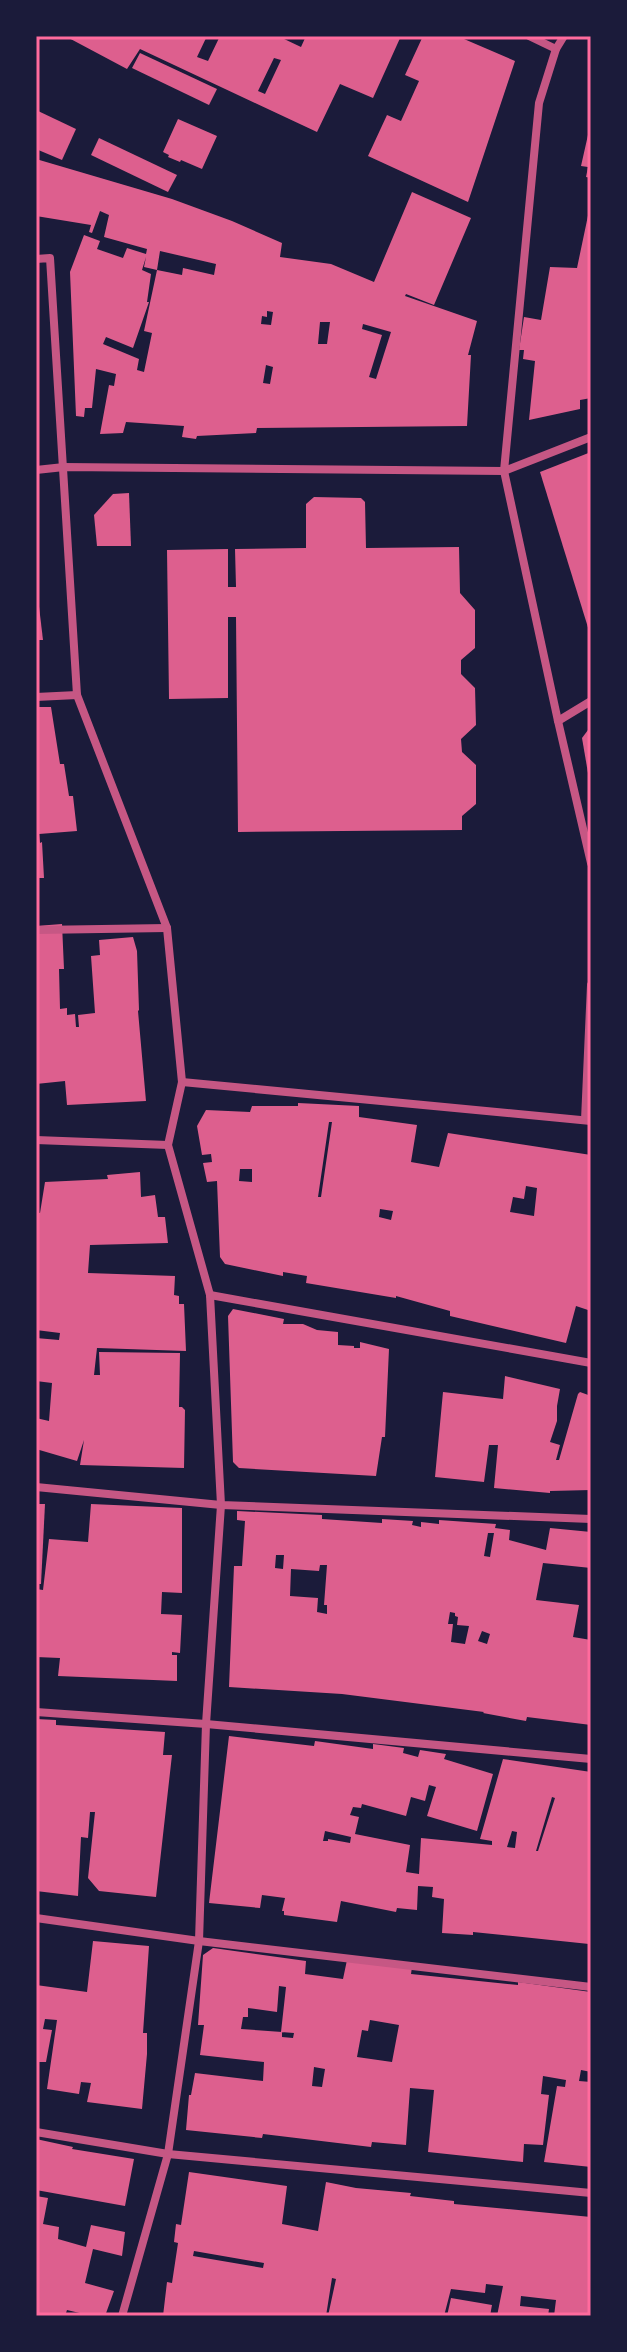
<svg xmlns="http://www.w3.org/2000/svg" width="627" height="2352" viewBox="0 0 627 2352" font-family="'Playfair Display',serif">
<rect width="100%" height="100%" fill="#1b1b3a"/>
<!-- building -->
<g fill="#dd5f8e" fill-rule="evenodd">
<path d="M65 36H207L197 57 208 61 220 36H283L282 38 301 47 306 36H401L373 98 340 84 317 132 140 49 127 69ZM274 58 281 60 265 94 258 91Z"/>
<polygon points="423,36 457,36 515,61 468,202 368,156 387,115 401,121 419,81 405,75"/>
<polygon points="140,53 217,89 209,105 132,68"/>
<polygon points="36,110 76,129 62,160 36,149"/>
<polygon points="178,119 217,136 202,169 181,160 180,162 168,157 169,155 163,152"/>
<polygon points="590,126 591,126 591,178 586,177 588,167 581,166"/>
<polygon points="99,138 177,175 168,192 91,155"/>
<path d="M36 159 172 199 232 221 282 243 280 257 331 264 374 282 412 192 471 218 434 305 406 294 405 296 477 321 468 355H471L467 426 257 428 256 433 197 436 196 439 182 437 184 426 126 422 123 433 100 434 109 385 114 386 116 374 96 369 92 408H85L84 417 76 416 70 272 84 235 100 241 97 249 123 258 127 248 146 254 147 249 104 237 109 215 100 211 92 233 89 232 91 225 36 216ZM160 251 216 264 214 275 183 268 182 275 157 270ZM146 257 144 267 157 270 144 331 152 333 144 372 137 370 139 359 103 344 106 337 133 348 149 302H147L151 274 142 270ZM267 311 273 312 271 325 261 324 262 316 267 317ZM320 322H330L327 344H318ZM363 324 391 332 376 379 369 377 382 335 362 329ZM266 365 273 367 270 384 263 383Z"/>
<polygon points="590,206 591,398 580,400 580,409 529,420 535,361 523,359 524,350 519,350 524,317 541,320 550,267 577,268"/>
<polygon points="591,452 591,634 590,634 540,472"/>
<polygon points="129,493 131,546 97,546 94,515 113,494"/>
<polygon points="314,497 361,498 365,502 366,548 459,547 460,593 475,610 475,648 461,660 461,674 475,688 476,725 461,739 462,752 476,765 476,804 462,816 462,830 238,832 236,617 228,617 228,698 169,699 167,550 228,549 228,587 236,587 235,549 306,548 306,504"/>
<polygon points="38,598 43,640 36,640 36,599"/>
<polygon points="36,707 51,707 60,764 64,764 69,796 73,796 77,831 39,834 40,843 42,842 44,878 36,878"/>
<polygon points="591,726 591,779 589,779 582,738"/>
<polygon points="62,924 64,969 59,969 60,1009 67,1008 67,1015 75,1014 76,1027 79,1027 78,1015 95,1013 91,956 100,955 99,940 133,937 137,951 139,1010 138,1011 146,1101 67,1105 65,1081 36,1084 36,926"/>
<path d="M298 1103 359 1106V1117L417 1125 411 1162 439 1167 448 1133 591 1155V1311L576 1306 566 1343 450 1316V1311L396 1296V1298L306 1283 307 1276 283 1272V1276L225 1264 220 1257 217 1181 207 1182 203 1163 212 1162 211 1154 202 1155 197 1126 206 1110 250 1112 252 1106H298ZM329 1122H332L321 1197H318ZM240 1169H252V1182L239 1181ZM526 1186 537 1188 534 1216 510 1212 513 1197 524 1199ZM380 1209 393 1211 391 1220 379 1217Z"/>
<polygon points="140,1172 141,1197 155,1195 158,1217 165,1217 168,1243 90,1245 88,1273 175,1276 174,1295 179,1296 179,1304 184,1304 186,1351 97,1348 94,1375 100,1375 99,1352 180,1353 179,1407 182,1407 185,1410 184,1468 80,1465 84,1440 77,1461 36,1449 36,1418 49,1421 52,1383 36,1381 36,1338 59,1340 60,1333 36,1330 36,1212 40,1213 45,1182 108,1179 107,1175"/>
<polygon points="233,1309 284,1319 283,1324 303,1324 317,1330 338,1332 338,1345 354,1346 354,1348 360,1348 360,1342 389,1349 385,1437 382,1437 376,1476 239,1468 233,1462 228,1316"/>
<polygon points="505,1376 560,1389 557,1406 557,1421 550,1442 560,1445 556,1460 559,1460 578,1394 580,1392 591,1396 591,1490 550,1491 550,1493 494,1488 498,1445 489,1445 484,1482 435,1477 443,1392 503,1399"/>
<polygon points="36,1504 45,1504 41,1584 36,1584"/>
<polygon points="91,1504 182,1508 182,1593 162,1592 161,1614 182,1615 180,1653 172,1652 172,1655 177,1655 177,1681 58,1676 60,1658 36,1657 36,1589 43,1590 49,1539 88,1542"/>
<path d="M237 1511 322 1515V1519L382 1523V1519L413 1521 412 1525 421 1527V1522L439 1524V1520L496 1524 495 1528 510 1530 509 1540 546 1550 550 1528 591 1532V1568L543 1563 536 1600 579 1605 573 1637 591 1640V1725L527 1717 526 1721 483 1713 484 1712 342 1694 229 1687 234 1566H242L245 1521 237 1520ZM488 1533H494L490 1557 484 1556ZM276 1555H284L283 1569 275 1568ZM320 1565H327L324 1605H327V1614L317 1612 318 1598 290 1596 291 1569 319 1571ZM450 1612 455 1613V1616L458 1617 457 1625 469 1626 465 1644 451 1642 453 1624H448ZM482 1631 490 1634 487 1644 478 1641Z"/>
<polygon points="36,1719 56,1720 56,1725 165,1732 163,1755 172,1755 156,1897 99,1891 88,1878 95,1812 90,1812 88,1838 81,1837 78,1896 36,1891"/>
<path d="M229 1736 314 1746 315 1741 373 1749V1744L381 1745 404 1748 403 1753 418 1757 420 1750 446 1754 444 1759 493 1774 477 1831 427 1816 436 1787 429 1785 425 1801 411 1797 406 1816 362 1804 361 1808 353 1807 350 1815 359 1817 355 1834 410 1845 406 1872 419 1874 421 1838 492 1845V1841L480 1839 503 1759 591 1772V1935L589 1944 473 1932V1935L442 1933 444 1899 432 1897 433 1887 418 1886 417 1910 397 1908 396 1912 341 1901 337 1922 284 1915V1911H282L285 1898 262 1895 260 1908 209 1903ZM552 1797 555 1798 538 1851H536ZM325 1831 351 1837 350 1843 328 1839V1841H323ZM512 1831 517 1832 515 1848 507 1847Z"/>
<polygon points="93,1941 149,1946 143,2033 147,2033 147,2054 142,2109 87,2102 91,2083 81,2082 79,2094 47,2089 57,2020 45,2019 43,2029 52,2030 46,2062 36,2062 36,1985 87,1992"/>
<path d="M213 1948 306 1961 305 1974 343 1979 347 1960 412 1967 411 1974 518 1985V1982L591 1992V2072L581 2070 579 2081 591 2082V2167L544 2162 557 2086 565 2087 566 2080 543 2076 541 2094 549 2095 543 2145 524 2144 523 2162 428 2152 434 2090 410 2088 406 2145 372 2142 371 2147 263 2134 262 2138 186 2130 189 2095H191L195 2073 263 2081 264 2062 200 2055 204 2025H198L203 1955ZM279 1986 286 1987 281 2032 294 2033 293 2038 282 2037V2032L241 2029 243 2017H248V2008L277 2012ZM370 2020 399 2025 392 2062 357 2057 362 2030 368 2031ZM314 2067 325 2069 322 2087 312 2086Z"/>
<polygon points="36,2139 73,2147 72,2149 134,2159 125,2206 36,2190"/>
<path d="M189 2172 287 2186 282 2224 318 2231 326 2182 356 2188 411 2193 410 2196 454 2201V2204L591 2217V2316H554L556 2300 521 2296 520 2306 549 2309 548 2316H497L503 2286 486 2284 485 2293 451 2289 444 2316H328L336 2279 332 2278 326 2316H163L167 2282 172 2283 178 2243 174 2242 176 2224 181 2225ZM194 2251 264 2263 263 2268 193 2256Z"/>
<polygon points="36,2196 48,2198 43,2224 59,2227 58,2239 86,2247 91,2225 125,2232 122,2256 93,2249 85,2283 114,2291 105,2316 92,2316 67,2310 65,2316 36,2316"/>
<polygon points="451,2298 492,2305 490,2316 447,2316"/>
</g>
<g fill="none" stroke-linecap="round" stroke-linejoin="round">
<!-- minor -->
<g stroke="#c65784" stroke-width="8">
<polyline points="529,36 556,49"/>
<polyline points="564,36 556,49 539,103 504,471 558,721 591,863"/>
<polyline points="36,259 50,258 77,695 167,928 182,1082 168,1145 210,1295 221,1505 206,1724 199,1941 168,2154 122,2316"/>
<polyline points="36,470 64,467 504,471 591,437"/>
<polyline points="36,697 77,695"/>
<polyline points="558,721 591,701"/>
<polyline points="36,930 167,928"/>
<polyline points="182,1082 591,1121"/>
<polyline points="585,1120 591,985"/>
<polyline points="36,1140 168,1145"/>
<polyline points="210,1295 591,1363"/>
<polyline points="36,1487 221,1505 591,1519"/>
<polyline points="36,1712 206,1724 591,1759"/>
<polyline points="36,1918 199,1941 591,1987"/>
<polyline points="36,2132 168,2154 591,2193"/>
</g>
</g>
<!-- border -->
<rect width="627" height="2352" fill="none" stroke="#1b1b3a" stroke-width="76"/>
<rect x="38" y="38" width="551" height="2276" fill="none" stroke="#ff6b9d" stroke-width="3"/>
</svg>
